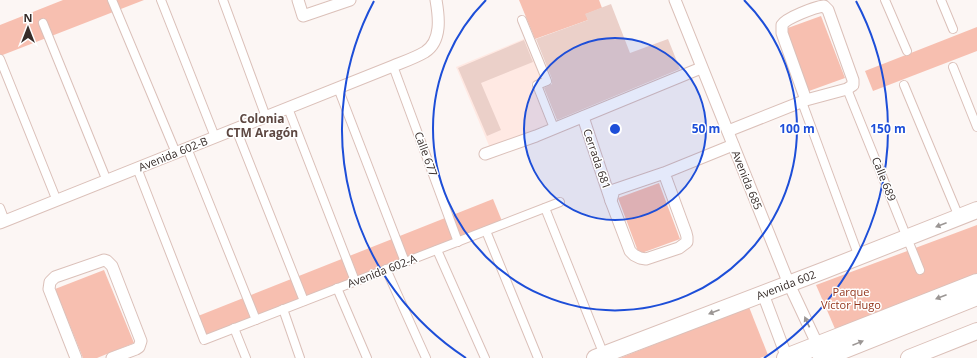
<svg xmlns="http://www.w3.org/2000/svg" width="977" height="358" viewBox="0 0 977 358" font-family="'Open Sans',sans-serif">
<rect width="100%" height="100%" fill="#fcf6f4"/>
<!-- built -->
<polygon fill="#ffe9e3" points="526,38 543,79 531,84 548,124 490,148 456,67"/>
<!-- green -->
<g fill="#f7bfb0">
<polygon points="63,0 144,0 0,56 0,25"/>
<polygon points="519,0 599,0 602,8 586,14 588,20 535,39"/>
<polygon points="821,16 845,78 809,91 785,29"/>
<polygon points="977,27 977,51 873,91 865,71"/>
<polygon points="659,183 680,239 639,254 618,198"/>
<polygon points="493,199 502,221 207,338 198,316"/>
<polygon points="977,225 977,277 836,331 816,285"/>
<polygon points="104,270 134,343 97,358 83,358 55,289"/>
<polygon points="749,307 768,355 760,358 620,358"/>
</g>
<!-- building -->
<g fill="#ebd0c9">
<polygon points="611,4 630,53 668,39 680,69 557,120 544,88 552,84 552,79 536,39 588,20 585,14"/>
<polygon points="524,40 533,62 481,83 501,130 487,136 458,68"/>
</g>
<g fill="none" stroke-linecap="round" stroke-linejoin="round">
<!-- pedestrian casing -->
<g stroke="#dbc0b9" stroke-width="10">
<g id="pedestrian">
<polyline points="112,0 176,153"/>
<polyline points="161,0 215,137"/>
<polyline points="223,0 266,117"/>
<polyline points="885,0 907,51"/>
<polyline points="941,0 953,29"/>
<polyline points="522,20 547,81 537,85 554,128"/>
<polyline points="43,23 107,181"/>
<polyline points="0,59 57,201"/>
<polyline points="393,66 458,242"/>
<polyline points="953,67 977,127"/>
<polyline points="904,85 959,217"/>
<polyline points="338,88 405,262"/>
<polyline points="847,89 920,270"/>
<polyline points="802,102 859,257"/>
<polyline points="288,108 355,281"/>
<polyline points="236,129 304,301"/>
<polyline points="187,148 256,320"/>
<polyline points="137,168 204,340 560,202"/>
<polyline points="0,208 5,221"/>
<polyline points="545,208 604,355"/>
<polyline points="486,231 538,358"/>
<polyline points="437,250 485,358"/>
<polyline points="386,269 426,358"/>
<polyline points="337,288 367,358"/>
<polyline points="283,309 300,358"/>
<polyline points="234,328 246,358"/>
</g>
</g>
<!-- minor casing -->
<g stroke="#dbc0b9" stroke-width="13">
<g id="minor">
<polyline points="298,0 303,16 350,0"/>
<polyline points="675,0 789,284 820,350"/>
<polyline points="583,117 611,201"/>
<path d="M728 131 806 100 847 89 853 85V80L828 10 824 6C815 7 786 18 782 25V33L806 100"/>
<polyline points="485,154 536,136 701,68"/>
<polyline points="664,173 686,233 687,237 687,242 679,248 646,259 640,258 634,255 630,251 611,201 614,190 664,173 733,145"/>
<path d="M0 223 393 66C403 62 415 58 425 52 442 41 439 17 436 0"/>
<polyline points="763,294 787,358"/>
<polyline points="76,358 49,289 50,282 55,277 104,260 107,261 112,266 141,341 139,347 136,349 112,358"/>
</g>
</g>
<!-- secondary casing -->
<g stroke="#dbc0b9" stroke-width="18">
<g id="secondary">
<polyline points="595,358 825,270 977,210"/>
<polyline points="909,358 977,331"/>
</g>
</g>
<!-- primary casing -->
<g stroke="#dbc0b9" stroke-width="20">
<g id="primary">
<polyline points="786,358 977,283"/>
<polyline points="822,358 977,296"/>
</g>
</g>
<!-- pedestrian -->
<use href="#pedestrian" stroke="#fff" stroke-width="8"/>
<!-- minor -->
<use href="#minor" stroke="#fff" stroke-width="11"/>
<!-- secondary -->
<use href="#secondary" stroke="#fff" stroke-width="16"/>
<!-- primary -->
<use href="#primary" stroke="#fff" stroke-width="18"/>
</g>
<!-- one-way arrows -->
<defs><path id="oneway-solid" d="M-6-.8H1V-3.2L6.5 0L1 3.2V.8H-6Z"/></defs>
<g fill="#9b9694">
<use href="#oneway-solid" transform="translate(941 225) rotate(159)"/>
<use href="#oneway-solid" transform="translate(941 297) rotate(159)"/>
<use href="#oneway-solid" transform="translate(714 312) rotate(159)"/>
<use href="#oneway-solid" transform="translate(807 322) rotate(-115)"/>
<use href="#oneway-solid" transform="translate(858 343) rotate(-22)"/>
</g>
<!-- distance rings -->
<circle cx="615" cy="129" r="91" fill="#1d4ed8" fill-opacity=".12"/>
<g fill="none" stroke="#1d4ed8" stroke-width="2">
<circle cx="615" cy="129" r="91"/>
<path d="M744 0A182 182 0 1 1 486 0"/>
<path d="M466 358A273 273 0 0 1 374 1M856 1A273 273 0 0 1 764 358"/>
</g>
<g text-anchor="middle" stroke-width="3" stroke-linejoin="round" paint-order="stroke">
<!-- street labels -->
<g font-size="11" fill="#372d2a" stroke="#fff">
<text transform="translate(173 154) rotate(-22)" y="4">Avenida 602-B</text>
<text transform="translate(426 154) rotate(70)" y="4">Calle 677</text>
<text transform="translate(597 159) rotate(71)" y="4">Cerrada 681</text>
<text transform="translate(884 179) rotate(68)" y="4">Calle 689</text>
<text transform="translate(747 180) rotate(68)" y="4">Avenida 685</text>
<text transform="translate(382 271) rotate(-21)" y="4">Avenida 602-A</text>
<text transform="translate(786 285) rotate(-21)" y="4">Avenida 602</text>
</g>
<!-- park labels -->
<g font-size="11" fill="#93351c" stroke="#fff">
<text x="851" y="296">Parque<tspan x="851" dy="13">Víctor Hugo</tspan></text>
</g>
<!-- neighbourhood labels -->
<g font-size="12" font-weight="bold" fill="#5e4842" stroke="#fff">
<text x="262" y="123">Colonia<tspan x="262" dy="14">CTM Aragón</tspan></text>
</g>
</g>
<circle cx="615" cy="129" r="6" fill="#1d4ed8" stroke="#fff" stroke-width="2"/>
<g font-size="12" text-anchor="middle" font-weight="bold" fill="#1d4ed8" stroke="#fff" stroke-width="3" stroke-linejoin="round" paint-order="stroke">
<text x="706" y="133">50 m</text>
<text x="797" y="133">100 m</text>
<text x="888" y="133">150 m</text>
</g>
<!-- north arrow -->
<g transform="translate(28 28)" stroke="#ffffff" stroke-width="3" paint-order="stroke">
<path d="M0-3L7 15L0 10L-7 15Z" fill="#372d2a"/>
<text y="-6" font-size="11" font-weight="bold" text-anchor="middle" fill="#372d2a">N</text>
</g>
</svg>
